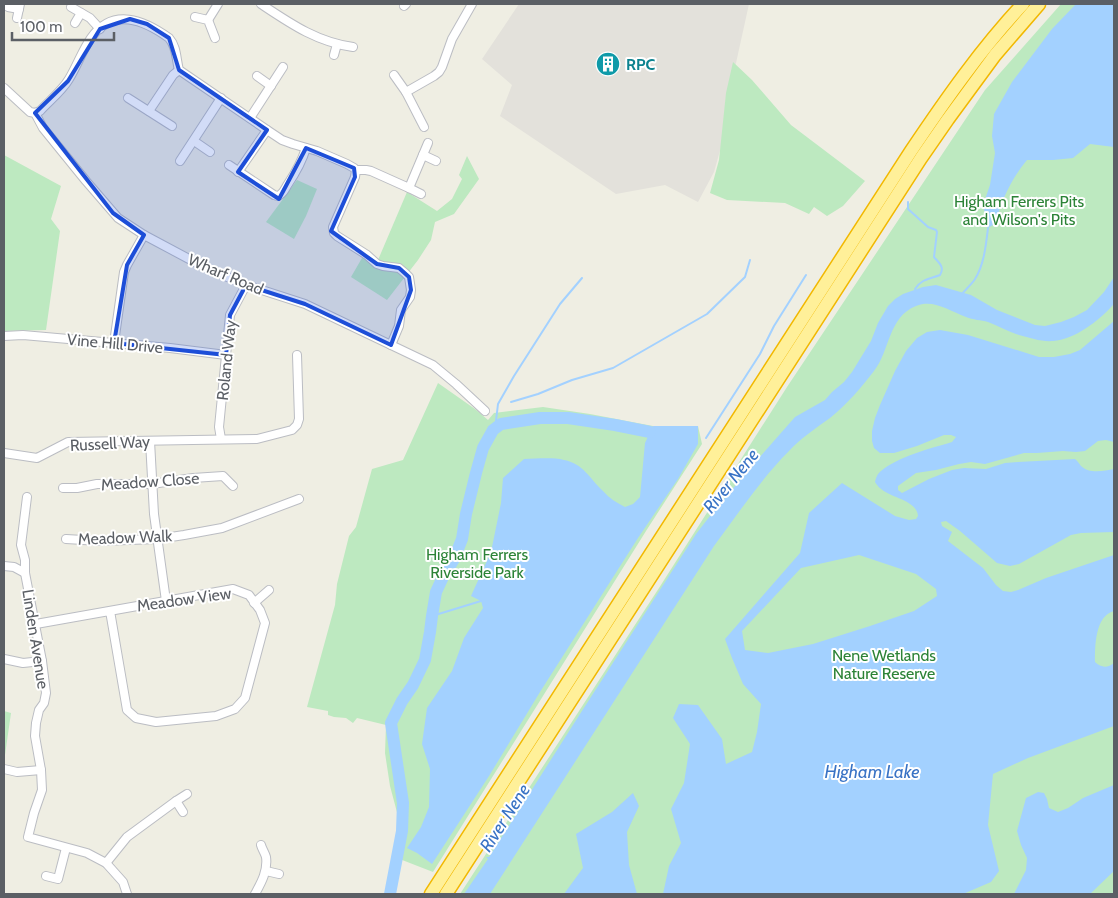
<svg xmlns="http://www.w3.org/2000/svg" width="1118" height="898" viewBox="0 0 1118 898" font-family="Cabin,sans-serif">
<rect width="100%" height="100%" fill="#efeee3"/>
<!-- industrial -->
<polygon fill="#e3e1db" points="519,4 749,4 736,63 726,98 721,147 714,172 698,202 665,185 616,194 500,116 512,85 482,59"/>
<!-- green -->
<g fill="#bde9c0">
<polygon points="1061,4 1114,4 1114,894 460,894 659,588 787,387 985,90"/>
<polygon points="733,62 752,80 791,125 865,181 843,206 827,216 814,207 809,214 785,203 727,200 710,193 719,160 726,93"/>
<polygon points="4,155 61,186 51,219 60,231 46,330 4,331"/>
<polygon points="467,156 479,179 454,214 435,222 431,240 418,260 387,300 351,277 362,258 378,260 407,192 437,211 452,199 462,179 459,175"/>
<polygon points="297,180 317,189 306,216 294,239 266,222"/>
<polygon points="438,383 475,409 488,420 494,413 543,407 590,414 653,426 698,426 702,444 646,531 433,872 397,858 402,831 390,786 385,753 386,725 357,718 353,723 346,718 334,717 328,715 328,711 307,707 335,605 337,584 349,536 356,527 372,469 403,460"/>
<polygon points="4,711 11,713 4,762"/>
</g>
<!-- water -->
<g fill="#a3d1ff" fill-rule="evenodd">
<path d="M1076 4H1114V147L1090 144 1073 158 1053 160H1027C1012 178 1001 200 996 223L988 228 983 205 990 185 995 153 992 136 994 114 1012 82 1052 29Z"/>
<path d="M1114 277V303L1113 305C1100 320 1074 340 1053 341 1042 342 1030 338 1019 335 1009 332 999 326 988 322 981 320 973 320 966 317 949 311 934 299 916 306 888 317 890 351 874 371 861 388 847 404 830 418 816 428 801 438 789 451 760 480 738 514 714 546L490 894H464L488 859 486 857H489L580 714 696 534 710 516 746 473 745 471 746 469 750 468 795 417 825 400 832 392 844 382 852 372 871 341 878 323 888 306 895 299 903 294 923 287 936 285 971 295 997 310 1035 325 1045 326 1061 322 1074 317 1087 310 1104 292Z"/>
<path d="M1114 321V442L1106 440 1098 441 1085 451 1076 452 1063 451 1037 453H1024L985 464 971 462 959 464 936 470 916 473 898 486V490L902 493 929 479 952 470 964 468 986 469 1005 463 1018 462 1075 459C1078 461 1079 464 1081 466 1089 474 1104 471 1114 469V532L1081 533 1071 535 1019 564 1010 566 997 563 960 531 946 521 941 522 942 526 952 532 948 541 983 568 996 585 1003 591 1011 592 1018 590 1046 578 1114 555V611C1095 616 1095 646 1095 662 1101 668 1108 668 1114 663V726L1028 758 993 774 988 825 999 871 991 882 963 894H663L669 866 681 843 671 809 684 783 690 744 673 718 679 704 698 705 722 739 726 764 752 752 757 732 761 704 743 684 732 658 725 639 800 553 809 513 842 483 895 516 909 520 916 519 918 516C917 500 890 498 880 488 879 488 875 482 875 482 876 478 877 474 881 471 897 457 932 448 952 442L956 437 951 435H944L917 446 894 453H880L874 448 872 441V431L875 418 880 405 895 371 906 351 917 338 927 332 940 330 968 335 1039 357H1054L1070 354 1080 350ZM859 555 916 574 936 589 937 596 914 611 870 626 813 644 768 653 745 650 742 631 801 568Z"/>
<path d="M653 426H698V444L678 479 638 538 540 692 489 776 432 864 417 853 407 848 421 827 429 807 430 769 422 744 427 708 452 671 464 638 483 608 481 601 471 596 491 552 501 503 503 478 524 459C536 459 552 457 564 460 584 464 589 478 603 491 609 498 617 503 625 507L633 504 640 497 645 443Z"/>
<polygon points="1114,785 1114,871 1090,894 1014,894 1026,870 1027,858 1021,845 1017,831 1026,798 1038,792 1044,793 1047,799 1049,808 1058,812 1068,808 1083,798"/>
<polygon points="633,793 639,806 627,832 629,865 637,894 564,894 583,868 576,834 612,812"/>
</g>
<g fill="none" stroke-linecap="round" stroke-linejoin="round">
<!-- stream -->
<g stroke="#a3d1ff" stroke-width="2">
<path d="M908 202V209L928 227 936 230 937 232 934 257C939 263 945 267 940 275 930 279 921 279 915 289"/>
<path d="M962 294C966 289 971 285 975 279 984 265 986 245 988 228"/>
<polyline points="511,402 538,394 572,380 613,368 707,314 745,277 750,260"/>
<polyline points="495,429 498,404 514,376 560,304 582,278"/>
<polyline points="706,438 760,354 774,326 806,275"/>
<polyline points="432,616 481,601"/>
</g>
<!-- river -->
<polyline stroke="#a3d1ff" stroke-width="12" points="390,894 402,831 403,803 391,723 402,701 413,685 425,660 430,632 432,616 436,592 443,577 454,559 462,539 466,514 476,473 483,448 493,430 501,424 540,418 568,418 615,425 650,432"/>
<!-- minor casing -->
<g stroke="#bbbdc3" stroke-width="10">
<g id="minor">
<path d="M261 4C291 24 317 42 353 47"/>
<polyline points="404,6 406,4"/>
<polyline points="8,7 19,9"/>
<polyline points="71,7 90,18 100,29"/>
<polyline points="195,17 208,20 215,38"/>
<polyline points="17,18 20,4"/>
<polyline points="208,20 218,4"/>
<polyline points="75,23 81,13"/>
<polyline points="334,55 337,44"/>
<polyline points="394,75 406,92 424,127"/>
<polyline points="257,76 271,86"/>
<polyline points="4,88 30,112 35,113 43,128 86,181 118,218 144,235 204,267 246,285 305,304 433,365 456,384 485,411"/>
<polyline points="406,92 434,76 439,72 442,67 452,39 472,4"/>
<polyline points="128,98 172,126"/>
<polyline points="149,111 173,75 179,70"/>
<path d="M35 113 40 111C49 101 62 91 69 79 77 66 82 51 91 38 113 7 144 20 169 38 177 47 176 59 179 70L267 130 282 140 293 144 317 151 347 164 354 168 356 170"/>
<polyline points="250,118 283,67"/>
<polyline points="194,141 210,152"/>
<polyline points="423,155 436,161"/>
<polyline points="180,161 221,98"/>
<path d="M229 165 274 195C278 196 278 197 281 194 284 192 286 187 288 184 296 172 302 161 306 148"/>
<polyline points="356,170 355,177 333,227 334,233 337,236 367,255 377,264 383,266 399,268 405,273 409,277 411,290 410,297 401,310 399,326 391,345"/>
<polyline points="356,170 366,170 371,171 409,188 428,143"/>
<polyline points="238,172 267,130"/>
<polyline points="409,188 421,194"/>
<polyline points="4,336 23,335 170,348 226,355"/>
<polyline points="114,343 124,272 127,265 144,235"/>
<polyline points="221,439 219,427 230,315 246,285"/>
<polyline points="150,441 154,514 166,601"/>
<polyline points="4,453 37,458 68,442 257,439 292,430 297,425 299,419 297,355"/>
<polyline points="63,488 77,488 97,484 152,484 193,478 223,476 233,486"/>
<polyline points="27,497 21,545 25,560 25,573 42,661 46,693 44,703 39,710 36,723 35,736 41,770 42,790 34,813 28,837 87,853 106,863 123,882 127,894"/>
<polyline points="66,539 100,541 158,539 184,535 222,528 299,499"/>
<polyline points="4,566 14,567 25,573"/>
<polyline points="254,603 269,590"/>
<polyline points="36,624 233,589 249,595 260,610 265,623 245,698 235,709 216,716 156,722 136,718 127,710 110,611"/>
<polyline points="4,659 23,663 42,661"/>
<polyline points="4,769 17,772 41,770"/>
<polyline points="176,801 183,812"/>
<polyline points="106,863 127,837 176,801 187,794"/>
<polyline points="266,871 279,874"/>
<polyline points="46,876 58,879 66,848"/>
<path d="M255 894C261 883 268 871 266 857 265 853 262 849 261 845"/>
</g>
</g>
<!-- trunk casing -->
<g stroke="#f2b800" stroke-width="15">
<g id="trunk">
<path d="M431 894 911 151C946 99 981 49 1023 4"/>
<polyline points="446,894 921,158 948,119 995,55 1039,4"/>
</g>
</g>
<!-- minor -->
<use href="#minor" stroke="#fff" stroke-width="8"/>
<!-- trunk -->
<use href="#trunk" stroke="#fff099" stroke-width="12"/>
</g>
<!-- marked area -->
<path fill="#1d4ed8" fill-opacity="0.2" stroke="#1d4ed8" stroke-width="4" stroke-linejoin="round" d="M130 19 147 24 169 38 179 70 267 130 238 172 279 199 306 148 354 168 355 177 331 231 377 264 399 268 409 277 411 290 391 345 305 304 246 285 230 315 226 355 114 343 127 265 144 235 113 213 35 113 68 81 100 29Z"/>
<!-- icons -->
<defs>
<g id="building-disc" transform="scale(1.25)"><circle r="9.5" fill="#0f9aa8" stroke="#fff"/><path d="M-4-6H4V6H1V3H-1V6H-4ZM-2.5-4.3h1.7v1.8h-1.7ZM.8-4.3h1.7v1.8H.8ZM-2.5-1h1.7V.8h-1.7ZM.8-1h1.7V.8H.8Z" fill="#fff"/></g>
</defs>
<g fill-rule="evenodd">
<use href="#building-disc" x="608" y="64"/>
</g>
<g text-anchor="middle" stroke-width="4" stroke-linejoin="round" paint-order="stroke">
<!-- culture labels -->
<g font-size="16" font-weight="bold" fill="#0d838f" stroke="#fff" text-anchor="start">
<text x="626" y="70">RPC</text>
</g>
<!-- park labels -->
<g font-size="16" fill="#2c8337" stroke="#fff">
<text x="1019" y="207">Higham Ferrers Pits<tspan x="1019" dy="18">and Wilson's Pits</tspan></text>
<text x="477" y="560">Higham Ferrers<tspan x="477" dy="18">Riverside Park</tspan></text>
<text x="884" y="661">Nene Wetlands<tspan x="884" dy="18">Nature Reserve</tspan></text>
</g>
<!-- street labels -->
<g font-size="16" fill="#5b5f65" stroke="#fff">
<text transform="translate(226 274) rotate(23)" y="6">Wharf Road</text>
<text transform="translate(115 343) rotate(5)" y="6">Vine Hill Drive</text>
<text transform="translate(226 360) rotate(-84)" y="6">Roland Way</text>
<text transform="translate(110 443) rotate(-3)" y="6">Russell Way</text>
<text transform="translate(150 481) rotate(-4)" y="6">Meadow Close</text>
<text transform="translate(125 537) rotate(-2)" y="6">Meadow Walk</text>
<text transform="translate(184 599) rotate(-8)" y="6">Meadow View</text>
<text transform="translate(36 639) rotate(81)" y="6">Linden Avenue</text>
</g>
<!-- water labels -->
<g font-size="18" font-style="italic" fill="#3973c5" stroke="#fff">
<text transform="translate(731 481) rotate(-51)" y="6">River Nene</text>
<text x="872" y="778">Higham Lake</text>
<text transform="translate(505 818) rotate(-57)" y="6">River Nene</text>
</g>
</g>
<!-- border -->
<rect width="1118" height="898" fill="none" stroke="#5b5f65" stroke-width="10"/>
<!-- scale -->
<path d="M12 32v8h102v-8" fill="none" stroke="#5b5f65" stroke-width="2.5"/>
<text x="20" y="32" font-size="15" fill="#5b5f65" stroke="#ffffff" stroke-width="4" paint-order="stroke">100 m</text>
</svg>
